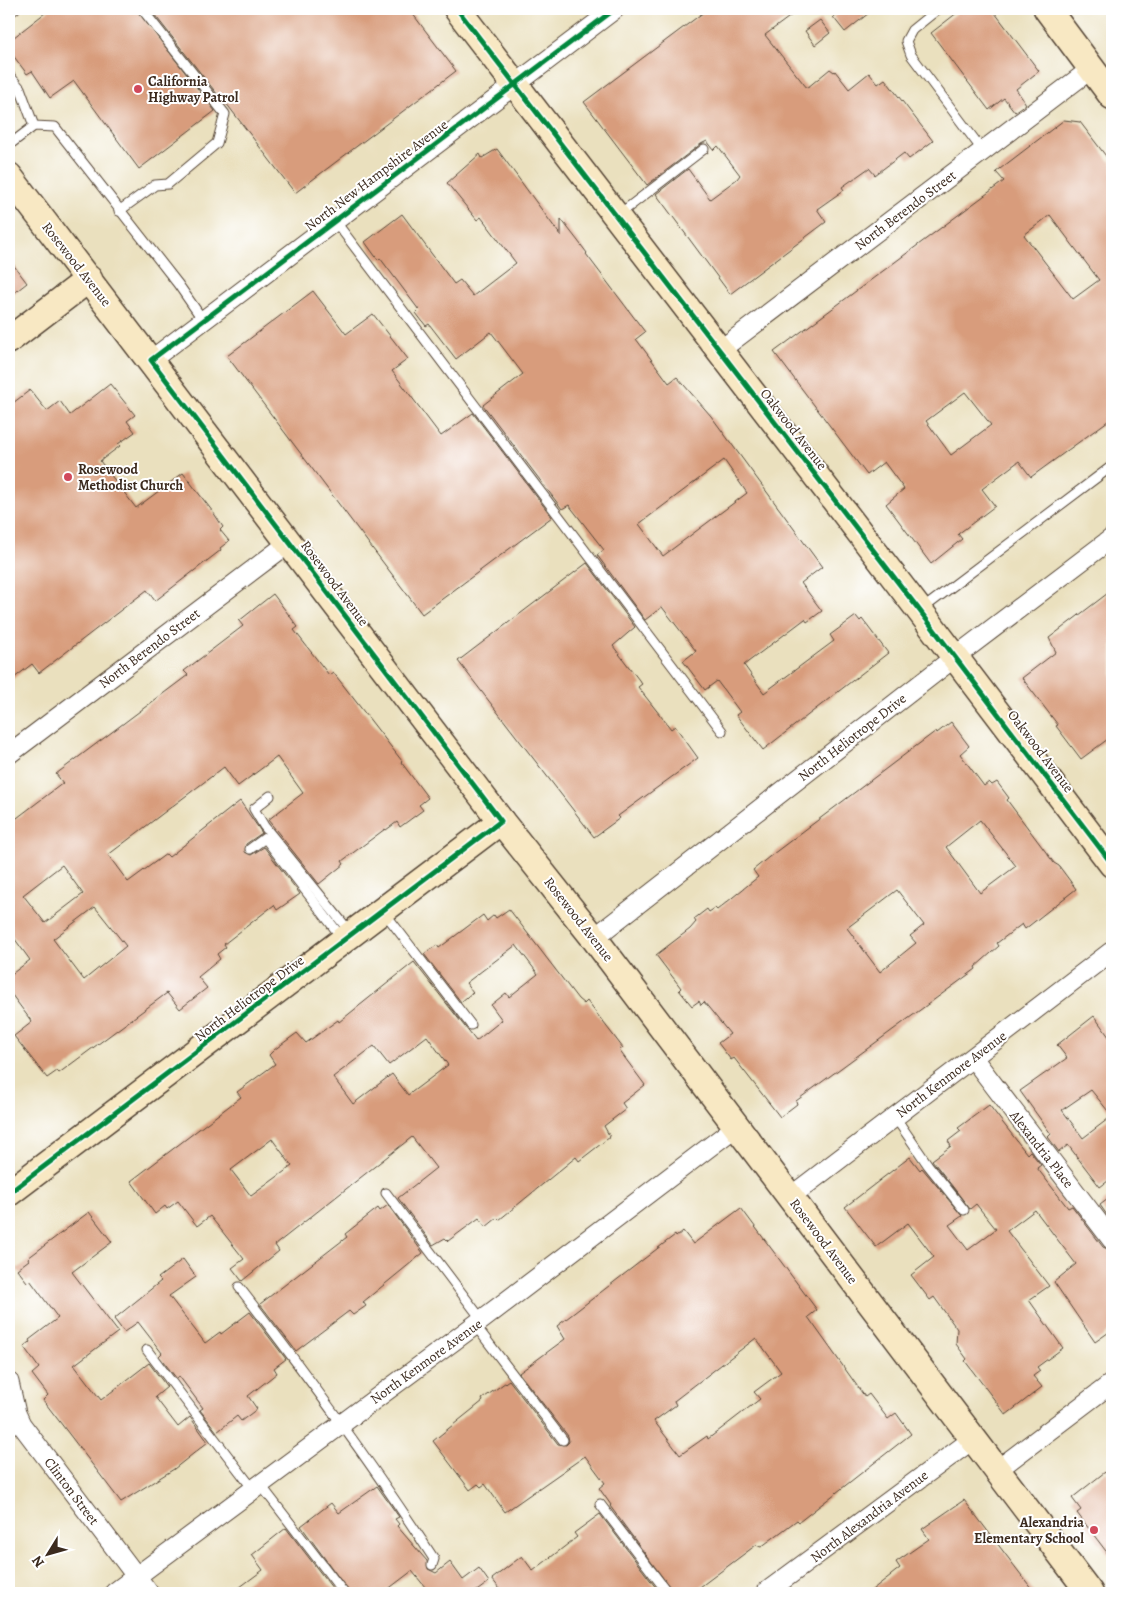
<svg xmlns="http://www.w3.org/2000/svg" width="1121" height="1602" viewBox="0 0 1121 1602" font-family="Alegreya,serif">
<rect width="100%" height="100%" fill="#fff"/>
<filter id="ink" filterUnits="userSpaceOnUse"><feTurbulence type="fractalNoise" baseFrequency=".02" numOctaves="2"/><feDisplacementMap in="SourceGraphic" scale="10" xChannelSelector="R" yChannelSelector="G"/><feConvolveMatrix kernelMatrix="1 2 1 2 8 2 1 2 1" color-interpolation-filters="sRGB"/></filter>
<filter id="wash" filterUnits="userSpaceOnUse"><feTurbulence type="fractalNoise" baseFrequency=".0096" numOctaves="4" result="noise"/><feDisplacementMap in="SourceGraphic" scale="20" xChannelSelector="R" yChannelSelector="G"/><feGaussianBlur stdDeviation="1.12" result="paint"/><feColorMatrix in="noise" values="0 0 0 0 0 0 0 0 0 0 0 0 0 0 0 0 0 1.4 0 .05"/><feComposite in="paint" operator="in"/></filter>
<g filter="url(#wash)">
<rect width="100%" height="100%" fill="#eae0be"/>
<g id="blocks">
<!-- building -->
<g fill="#d89c7c" fill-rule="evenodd">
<polygon points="50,9 136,9 215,111 139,169 74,81 50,98 32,71 27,74 9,50 9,41"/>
<polygon points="150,9 409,9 456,71 295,193 226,103 225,104"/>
<polygon points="708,9 800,9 765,35 807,88 830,69 834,72 835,71 849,89 869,73 878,84 885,79 933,141 909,159 904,153 875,175 869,168 842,187 844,190 817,209 826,222 730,294 656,194 688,169 710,199 737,179 740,175 718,146 714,150 707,141 701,144 647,185 584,102"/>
<polygon points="844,9 874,9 845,32 833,17"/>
<polygon points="962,9 992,9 1039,71 1016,89 1026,104 1015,112 1004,98 989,110 931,33"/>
<polygon points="820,20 830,33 815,45 805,31"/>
<path d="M1064 120 1080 122 1112 164V418L1031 477 1019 461 982 489 995 506 958 534 962 539 931 564 886 504 904 489 884 462 867 475 774 352 1004 181 996 172ZM1050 215 1099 280 1073 299 1024 235ZM965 392 991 425 951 455 926 421Z"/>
<path d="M497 149 561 236V219L578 241 587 253 586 254 645 332 636 339 669 383 677 377 711 416 822 567 801 583 822 611 807 622 805 619 744 665 764 693 834 641 830 635 856 616 860 621 862 619 888 653 763 750 736 715 740 712 717 681 705 690 683 661 696 651 662 607 645 620 597 555 604 550 569 505 562 509 483 405 523 374 491 332 456 359 429 324 426 326 416 313 419 310 380 258 378 260 365 242 402 214 454 284 460 280 473 296 516 263 481 217 477 220 447 183 480 154 482 158ZM724 460 747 493 663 556 639 524Z"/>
<polygon points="9,259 27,283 9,297"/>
<polygon points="313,291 346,334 373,314 408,359 392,371 441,436 473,413 552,517 422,614 227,356"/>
<polygon points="110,384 135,415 127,421 135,432 118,444 120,446 100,461 136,508 183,473 213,512 223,527 220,530 229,541 220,548 221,550 155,601 147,590 39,673 32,664 9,682 9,406 30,390 47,411 60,401 70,415"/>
<polygon points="587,563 635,627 613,646 642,684 638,687 671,729 675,726 698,758 618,816 620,818 594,837 458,661"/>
<polygon points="1112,590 1112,736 1081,759 1056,726 1058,725 1022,678 1056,652 1049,638"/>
<path d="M273 594 298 627 294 630 329 675 333 672 402 761 401 762 428 798 419 805 423 810 400 827 397 822 386 830 385 829 342 861 344 864 319 884 268 820 303 793 277 757 238 786 224 767 108 855 128 882 166 854 169 857 240 801 262 833 246 844 245 852 251 855 264 847 300 894 277 910 274 905 224 944 226 947 217 954 220 959 198 977 207 988 180 1009 167 993 59 1073 57 1071 47 1078 14 1036 32 1022 9 991V976L30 960 9 931V824L63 783 56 774 188 675 184 671 243 626 239 621ZM62 865 83 894 45 923 23 895ZM95 907 126 946 84 980 53 939Z"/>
<path d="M951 722 969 746 960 754 984 786 989 782 992 785 997 782 1009 798 1007 800 1054 863 1059 866 1076 889 1025 929 1022 924 997 943 999 946 975 967 976 969 796 1101 797 1104 780 1117 734 1058 731 1060 718 1043 730 1034 704 1002 701 1005 699 1001 692 1006 679 990 681 988 656 955 690 929 696 922 694 919 707 909 709 912 715 908 717 910 758 877 753 870 769 857 936 731 937 733ZM980 820 1016 866 980 893 946 847ZM897 890 924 925 910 936 916 943 880 972 847 928Z"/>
<path d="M509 909 578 999 584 1004 587 1001 623 1048 619 1050 645 1085 622 1103 626 1109 604 1126 610 1137 579 1161 576 1157 499 1220 497 1218 486 1227 479 1218 448 1241 445 1238 433 1245 398 1198 436 1168 412 1137 275 1245 279 1251 242 1281 232 1268 244 1259 210 1216 197 1226 178 1201 167 1209 165 1206 155 1214 131 1181 241 1097 237 1092 275 1064 269 1055 274 1050 297 1033 306 1043 338 1020 339 1022 414 962 476 1041 502 1020 491 1005 506 993 509 997 538 974 516 945 466 983 473 992 461 1002 424 954 437 945 439 948 483 915 487 921 494 915 496 918ZM427 1036 448 1065 408 1095 392 1074 353 1104 333 1077 374 1046 389 1065ZM272 1139 292 1166 251 1196 231 1170Z"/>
<path d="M1094 1016 1112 1041V1178L1100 1187 1068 1145 1059 1152 1048 1137 1051 1134 1020 1091 1067 1058 1057 1045ZM1091 1090 1112 1116 1083 1138 1062 1110Z"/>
<polygon points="989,1105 1027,1154 1030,1151 1041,1165 1037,1168 1068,1208 1072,1206 1103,1247 1112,1251 1112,1330 1095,1342 1054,1282 1076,1264 1035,1210 1007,1231 1049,1286 1029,1300 1063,1348 1037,1367 1040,1371 1033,1376 1042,1387 1006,1415 965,1361 967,1359 956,1344 957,1329 934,1297 930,1300 911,1275 934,1257 908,1223 876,1247 845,1207 910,1157 920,1170 922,1168 962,1216 949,1225 968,1250 996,1229 976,1204 970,1209 932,1160 951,1146 948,1141 961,1131 958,1128"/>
<polygon points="1112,1196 1112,1222 1100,1205"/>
<polygon points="388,1205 423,1253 363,1302 366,1306 353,1315 349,1311 296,1351 260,1304 347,1237 345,1234 378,1208 380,1211"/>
<path d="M741 1208 817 1310 808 1317 865 1397 869 1394 888 1419 896 1413 911 1434 799 1522 797 1520 761 1547 756 1545 692 1593H674L610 1506 611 1505 599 1488 605 1483 585 1456 505 1512 485 1484 481 1487 478 1484 470 1490 433 1441 483 1401 482 1399 509 1380 558 1444 566 1445 569 1442 568 1436 519 1373 565 1339 557 1326 675 1235 676 1237 683 1231 693 1244ZM756 1338 781 1372 754 1392 760 1399 708 1439 707 1436 680 1455 654 1421 676 1405 674 1401Z"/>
<polygon points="89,1212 112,1242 72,1272 118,1332 74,1365 101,1400 149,1363 167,1387 155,1397 178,1427 190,1417 208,1442 174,1469 121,1502 43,1400 48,1395 32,1374 39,1368 24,1347 30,1342 29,1340 58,1318 30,1280 27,1282 17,1269 29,1260 28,1258"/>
<polygon points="183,1259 196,1277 169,1296 205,1343 220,1332 221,1334 250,1312 286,1359 274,1368 277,1373 248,1396 257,1409 241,1421 237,1416 217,1432 200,1410 203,1408 179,1376 177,1379 159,1356 162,1353 138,1322 124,1332 114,1319 161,1281 158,1278"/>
<polygon points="1105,1472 1112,1481 1112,1559 1077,1513 1081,1510 1072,1498"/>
<polygon points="377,1486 399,1517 395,1519 399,1524 397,1526 427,1561 428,1569 436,1573 450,1562 463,1580 479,1568 489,1582 474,1593 430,1593 412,1571 383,1593 350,1593 301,1526 331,1503 339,1513"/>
<polygon points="964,1500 1035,1593 868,1593 900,1568 896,1562 929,1539 922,1529"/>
<polygon points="600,1514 660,1593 503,1593 492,1579 522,1556 533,1571 577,1537 574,1533"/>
<polygon points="286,1528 336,1593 232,1593 263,1570 252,1555"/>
</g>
</g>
</g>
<g filter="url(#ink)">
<use href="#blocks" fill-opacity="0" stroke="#554536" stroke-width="1"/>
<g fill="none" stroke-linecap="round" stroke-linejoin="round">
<!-- lane casing -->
<g stroke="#554536" stroke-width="11">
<g id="lane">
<polyline points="938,9 912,30 906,41 911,55 983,151"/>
<polyline points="9,13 15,9"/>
<polyline points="9,75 20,88 34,126"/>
<polyline points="9,145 34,126 55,127 178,284 203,320"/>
<polyline points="119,211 155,185 168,184 217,143 225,114 142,9"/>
<polyline points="617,216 704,149"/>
<polyline points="335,221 722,731"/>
<polyline points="921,610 1112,466"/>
<polyline points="270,796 254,809 264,826 350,932"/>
<polyline points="250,849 265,838 342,938"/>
<polyline points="384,912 471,1025"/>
<polyline points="895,1117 928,1165 964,1210"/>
<polyline points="386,1193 482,1320"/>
<path d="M239 1287C308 1376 373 1465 434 1559L432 1565"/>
<polyline points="475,1325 563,1440"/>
<polyline points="147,1350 253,1489"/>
<polyline points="260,1484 344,1593"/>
<polyline points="600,1504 668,1593"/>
</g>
</g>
<!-- street casing -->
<g stroke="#554536" stroke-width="21">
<g id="street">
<polyline points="719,351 1091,69"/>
<polyline points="151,360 615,9"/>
<polyline points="9,754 290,542"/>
<polyline points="594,938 955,657 1112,538"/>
<polyline points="973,1058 1112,1240"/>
<polyline points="790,1197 1112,951"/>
<polyline points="9,1382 16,1413 21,1424 149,1593"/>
<polyline points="997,1470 1112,1383"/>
<polyline points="114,1593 475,1325 737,1126"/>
<polyline points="765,1593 973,1439"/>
</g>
</g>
<!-- secondary casing -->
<g stroke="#554536" stroke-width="29">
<g id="secondary">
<polyline points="457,9 920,611 1112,864"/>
<polyline points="1047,9 1112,96"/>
<polyline points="9,176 501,821 594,938 1090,1593"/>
<polyline points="9,340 89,279"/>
<polyline points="9,1193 501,821"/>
</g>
</g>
<!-- lane -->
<use href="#lane" stroke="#fff" stroke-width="9"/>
<!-- street -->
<use href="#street" stroke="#fff" stroke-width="19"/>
<!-- secondary -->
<use href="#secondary" stroke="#f8e8c3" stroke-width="26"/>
<!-- cycleway casing -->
<g stroke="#fff" stroke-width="8">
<g id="cycleway">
<polyline points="457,9 920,611 1112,864"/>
<polyline points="9,1193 501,821 151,360 615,9"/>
</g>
</g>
<!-- cycleway -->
<use href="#cycleway" stroke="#00873e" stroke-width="5"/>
</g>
</g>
<!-- markers -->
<g fill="#d1495b" stroke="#fff" stroke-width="2">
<circle cx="138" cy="89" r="5"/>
<circle cx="68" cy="477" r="5"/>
<circle cx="1094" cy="1530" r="5"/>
</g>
<g text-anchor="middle" stroke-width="4" stroke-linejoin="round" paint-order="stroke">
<!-- poi labels -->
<g font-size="14" font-weight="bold" fill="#3b2a1e" stroke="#fff" text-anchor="start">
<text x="148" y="86">California<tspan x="148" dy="16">Highway Patrol</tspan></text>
<text x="78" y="474">Rosewood<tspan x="78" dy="16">Methodist Church</tspan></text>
<text x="1084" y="1527" text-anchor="end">Alexandria<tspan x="1084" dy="16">Elementary School</tspan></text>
</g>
<!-- street labels -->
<g font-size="14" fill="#3b2a1e" stroke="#fff">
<text transform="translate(376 175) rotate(-37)" y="5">North New Hampshire Avenue</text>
<text transform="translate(905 210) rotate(-37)" y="5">North Berendo Street</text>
<text transform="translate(77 264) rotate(52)" y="5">Rosewood Avenue</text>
<text transform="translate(794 429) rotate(52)" y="5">Oakwood Avenue</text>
<text transform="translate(335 583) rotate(53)" y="5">Rosewood Avenue</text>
<text transform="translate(149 648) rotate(-37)" y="5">North Berendo Street</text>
<text transform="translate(852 737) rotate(-38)" y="5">North Heliotrope Drive</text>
<text transform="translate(1041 751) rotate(53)" y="5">Oakwood Avenue</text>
<text transform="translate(579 919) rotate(52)" y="5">Rosewood Avenue</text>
<text transform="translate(249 998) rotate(-37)" y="5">North Heliotrope Drive</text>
<text transform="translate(951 1074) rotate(-37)" y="5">North Kenmore Avenue</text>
<text transform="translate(1042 1149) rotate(52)" y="5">Alexandria Place</text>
<text transform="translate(824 1241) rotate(53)" y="5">Rosewood Avenue</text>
<text transform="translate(426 1361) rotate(-36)" y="5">North Kenmore Avenue</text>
<text transform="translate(72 1491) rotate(53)" y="5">Clinton Street</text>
<text transform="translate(869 1516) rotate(-37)" y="5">North Alexandria Avenue</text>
</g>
</g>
<!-- margin -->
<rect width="1121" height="1602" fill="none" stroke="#fff" stroke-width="30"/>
<!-- north arrow -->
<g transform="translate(48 1554) rotate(233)" stroke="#ffffff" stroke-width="4" paint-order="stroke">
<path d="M0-4L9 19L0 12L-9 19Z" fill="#3b2a1e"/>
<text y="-8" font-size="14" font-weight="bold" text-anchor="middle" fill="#3b2a1e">N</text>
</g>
</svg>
